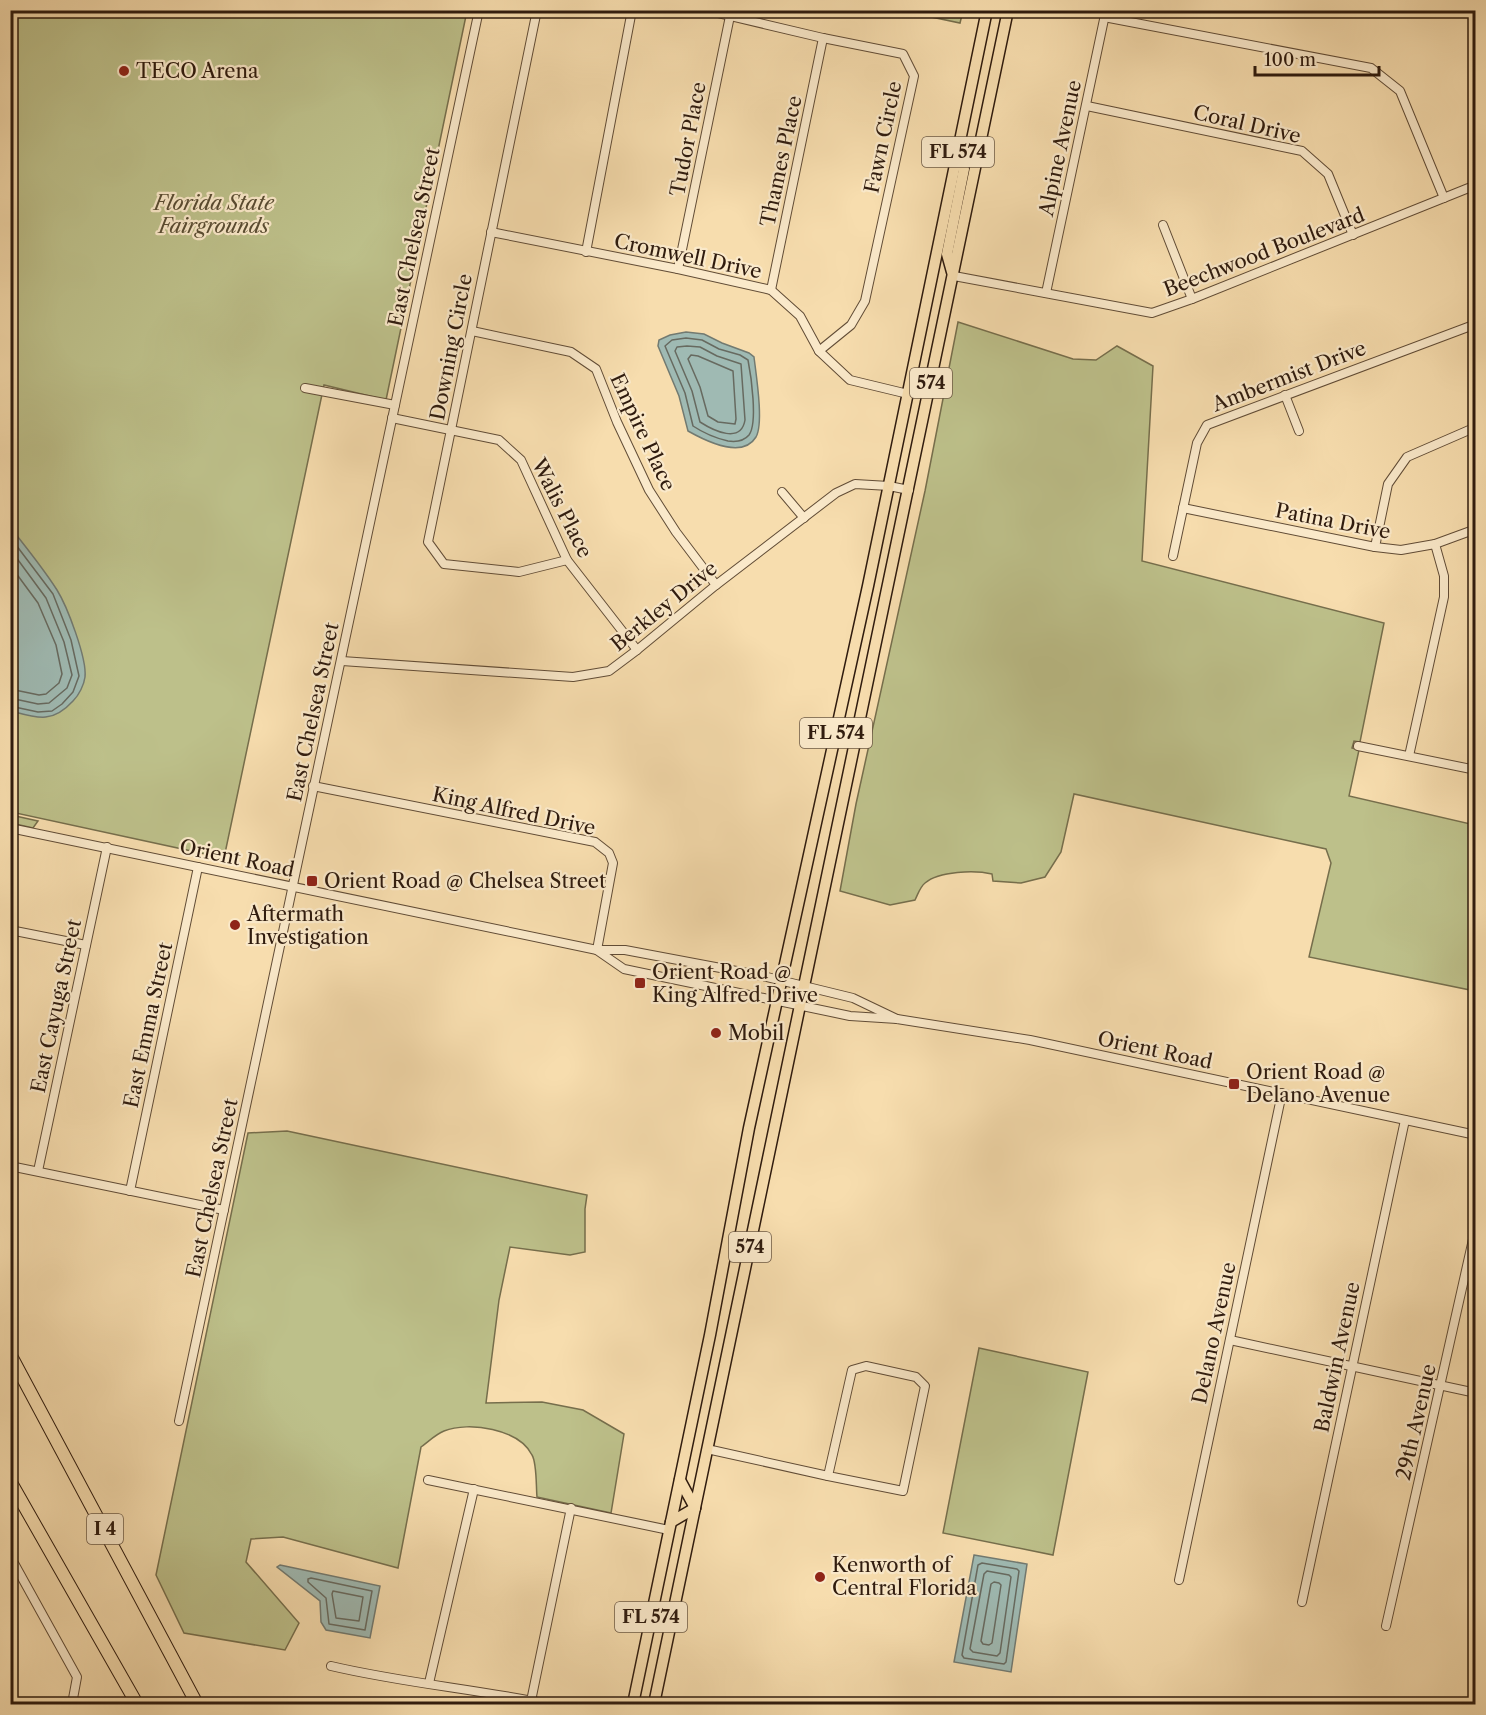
<svg xmlns="http://www.w3.org/2000/svg" width="1486" height="1715" viewBox="0 0 1486 1715" font-family="'Libre Caslon Text',serif">
<rect width="100%" height="100%" fill="#f7ddae"/>
<filter id="stains"><feTurbulence type="fractalNoise" baseFrequency=".00333" numOctaves="4"/><feColorMatrix values="0 0 0 0 .2 0 0 0 0 .09 0 0 0 0 .02 0 0 0 .5 -.17"/></filter>
<radialGradient id="worn" r=".72"><stop offset=".6" stop-color="#630" stop-opacity="0"/><stop offset="1" stop-color="#630" stop-opacity=".3"/></radialGradient>
<!-- green -->
<g fill="#bdc08a" stroke="#766e4c" stroke-width="1.5">
<polygon points="11,11 467,11 386,400 324,385 224,858 11,812"/>
<polygon points="903,11 963,10 963,11 960,23"/>
<path d="M958 322 1073 359 1096 360 1117 346 1153 366 1142 561 1384 623 1360 742 1354 741 1352 748 1359 750 1349 796 1475 825V991L1309 957 1331 863 1326 849 1074 794 1061 852 1045 877 1021 883 993 881 992 874C975 870 939 871 925 883 920 887 918 894 915 900L890 905 840 891 856 804 925 491Z"/>
<polygon points="11,815 38,821 33,828 11,823"/>
<path d="M287 1131 587 1195 585 1209V1252L570 1255 510 1247 499 1300 486 1403 542 1402 583 1410 624 1434 611 1513 537 1497C536 1487 537 1463 532 1455 519 1429 469 1421 444 1431 436 1434 428 1442 421 1447L398 1568 283 1537 251 1539 246 1562 299 1623 285 1650 184 1633 156 1575 248 1133Z"/>
<polygon points="979,1348 1088,1372 1053,1555 943,1533"/>
</g>
<!-- water -->
<g fill="#9fbab3" stroke="#727a71" stroke-width="1.5">
<path d="M686 332 704 334 722 343 749 353 754 357C756 374 764 423 756 437 742 460 704 440 688 431L679 396 658 346 659 340 670 335Z"/>
<path d="M10 527C26 547 43 568 57 590 67 606 87 658 85 677 84 685 79 695 73 701 52 724 37 718 11 711Z"/>
<polygon points="974,1555 1027,1564 1011,1672 954,1662"/>
<polygon points="280,1565 380,1586 370,1638 326,1630 321,1622 320,1601 277,1567"/>
</g>
<g fill="none" stroke-linecap="round" stroke-linejoin="round">
<!-- shore -->
<g stroke="#676a60" stroke-width="1.5">
<path d="M686 338 702 340 719 349 740 355 748 360C751 375 758 423 749 435 744 441 735 442 728 441 715 438 705 434 693 426L685 393 665 346 672 340Z"/>
<path d="M687 346 700 347 717 356 741 364 745 420C741 444 714 431 700 422L692 391 675 351 677 347Z"/>
<polygon points="691,355 698,356 733,371 736,419 735,424 718,422 708,416 700,387 688,359"/>
<polyline points="10,537 53,594 71,640 79,676 73,692 62,704 52,711 38,712 10,706"/>
<polyline points="10,549 46,598 64,642 72,675 67,688 49,703 38,704 10,698"/>
<polyline points="10,565 38,603 56,645 62,674 59,683 46,694 39,695 10,689"/>
<polygon points="982,1563 1017,1569 1019,1571 1006,1662 1004,1664 964,1658 962,1655 978,1565"/>
<polygon points="987,1571 1009,1575 1011,1577 1000,1653 997,1656 973,1652 970,1649 984,1574"/>
<polygon points="311,1578 372,1591 365,1630 329,1624 326,1598 308,1582 308,1579"/>
<polygon points="994,1582 999,1583 1001,1585 992,1643 989,1645 983,1644 981,1641 991,1584"/>
<polygon points="333,1591 363,1597 359,1621 336,1618 332,1594"/>
</g>
<!-- minor casing -->
<g stroke="#614c36" stroke-width="10">
<g id="minor">
<polyline points="537,10 428,542 444,564 519,572 567,560"/>
<polyline points="705,10 823,38 903,54 914,76 865,301 851,325 819,351"/>
<polyline points="1104,17 1371,68 1400,91 1444,198"/>
<polyline points="1087,106 1302,151 1328,174 1353,235"/>
<polyline points="1163,225 1192,299"/>
<polyline points="491,232 678,269 771,290 800,316 819,351 850,380 908,394"/>
<polyline points="586,252 632,10"/>
<polyline points="678,269 730,16"/>
<polyline points="954,276 1152,313 1192,299 1476,185"/>
<polyline points="771,290 823,38"/>
<polyline points="1046,293 1106,10"/>
<polyline points="472,331 571,352 596,369 617,422 649,490 676,532 716,585"/>
<polyline points="305,388 395,405"/>
<polyline points="1285,395 1299,431"/>
<polyline points="392,418 499,440 521,460 567,560 637,650"/>
<polyline points="782,492 804,518"/>
<polyline points="1183,508 1375,547 1401,550 1435,544 1476,529"/>
<polyline points="1375,547 1388,484 1407,457 1476,427"/>
<polyline points="1173,556 1197,443 1207,425 1476,324"/>
<polyline points="342,661 573,677 609,671 637,650 716,585 836,493 855,484 889,486 909,490"/>
<polyline points="1358,746 1476,770"/>
<polyline points="1409,756 1444,597 1444,576 1435,544"/>
<polyline points="313,786 595,842 609,853 613,863 597,950"/>
<polyline points="10,828 597,950 625,950 763,976 853,998 897,1019"/>
<polyline points="10,930 86,945"/>
<polyline points="598,951 624,969 850,1016 897,1019 1030,1040 1476,1135"/>
<polyline points="10,1166 224,1210"/>
<polyline points="38,1171 107,847"/>
<polyline points="130,1191 198,867"/>
<polyline points="1230,1340 1476,1393"/>
<polygon points="866,1366 916,1377 925,1386 903,1491 828,1476 852,1370"/>
<polyline points="179,1421 479,10"/>
<polyline points="707,1449 828,1476"/>
<polyline points="428,1480 669,1530"/>
<polyline points="10,1556 77,1677 72,1704"/>
<polyline points="1179,1580 1282,1093"/>
<polyline points="1302,1602 1405,1120"/>
<polyline points="1386,1626 1476,1226"/>
<path d="M331 1666C403 1683 476 1689 548 1704"/>
<polyline points="429,1683 474,1489"/>
<polyline points="531,1701 571,1508"/>
</g>
</g>
<!-- major casing -->
<g stroke="#2f1b0e" stroke-width="13">
<g id="major">
<polyline points="952,272 947,254 964,169 957,156"/>
<polyline points="680,1480 695,1508"/>
<polyline points="671,1522 695,1508"/>
<polyline points="633,1704 710,1335 749,1128 868,586 987,10"/>
<polyline points="654,1704 1008,10"/>
</g>
</g>
<!-- highway casing -->
<g stroke="#2f1b0e" stroke-width="14">
<g id="highway">
<polyline points="10,1354 197,1704"/>
<polyline points="10,1481 137,1704"/>
</g>
</g>
<!-- minor -->
<use href="#minor" stroke="#fae9ca" stroke-width="8"/>
<!-- major -->
<use href="#major" stroke="#f7ddae" stroke-width="10"/>
<!-- highway -->
<use href="#highway" stroke="#f7ddae" stroke-width="12"/>
</g>
<!-- markers -->
<g fill="#8f2418" stroke="#fae9ca" stroke-width="2">
<circle cx="124" cy="71" r="6"/>
<rect x="306" y="875" width="12" height="12" rx="3"/>
<circle cx="235" cy="925" r="6"/>
<rect x="634" y="977" width="12" height="12" rx="3"/>
<circle cx="716" cy="1033" r="6"/>
<rect x="1228" y="1078" width="12" height="12" rx="3"/>
<circle cx="820" cy="1577" r="6"/>
</g>
<g text-anchor="middle" stroke-width="4.5" stroke-linejoin="round" paint-order="stroke">
<!-- shield labels -->
<g fill="#fae9ca" stroke="#6c5946" stroke-width="1.5">
<rect x="922" y="137" width="72" height="30" rx="4.5"/>
<rect x="910" y="368" width="42" height="30" rx="4.5"/>
<rect x="800" y="718" width="72" height="30" rx="4.5"/>
<rect x="729" y="1232" width="42" height="30" rx="4.5"/>
<rect x="87" y="1514" width="36" height="30" rx="4.5"/>
<rect x="615" y="1602" width="72" height="30" rx="4.5"/>
</g>
<g font-size="18" font-weight="bold" fill="#2f1b0e">
<text x="958" y="158">FL 574</text>
<text x="931" y="389">574</text>
<text x="836" y="739">FL 574</text>
<text x="750" y="1253">574</text>
<text x="105" y="1535">I 4</text>
<text x="651" y="1623">FL 574</text>
</g>
<!-- poi labels -->
<g font-size="20" fill="#2f1b0e" stroke="#fae9ca" text-anchor="start">
<text x="136" y="78">TECO Arena</text>
<text x="324" y="888">Orient Road @ Chelsea Street</text>
<text x="247" y="921">Aftermath<tspan x="247" dy="23">Investigation</tspan></text>
<text x="652" y="979">Orient Road @<tspan x="652" dy="23">King Alfred Drive</tspan></text>
<text x="728" y="1040">Mobil</text>
<text x="1246" y="1079">Orient Road @<tspan x="1246" dy="23">Delano Avenue</tspan></text>
<text x="832" y="1572">Kenworth of<tspan x="832" dy="23">Central Florida</tspan></text>
</g>
<!-- street labels -->
<g font-size="20" fill="#2f1b0e" stroke="#fae9ca">
<text transform="translate(1247 124) rotate(13)" y="7">Coral Drive</text>
<text transform="translate(883 137) rotate(-78)" y="7">Fawn Circle</text>
<text transform="translate(688 139) rotate(-79)" y="7">Tudor Place</text>
<text transform="translate(1060 148) rotate(-78)" y="7">Alpine Avenue</text>
<text transform="translate(781 161) rotate(-78)" y="7">Thames Place</text>
<text transform="translate(414 237) rotate(-78)" y="7">East Chelsea Street</text>
<text transform="translate(1264 252) rotate(-21)" y="7">Beechwood Boulevard</text>
<text transform="translate(688 256) rotate(12)" y="7">Cromwell Drive</text>
<text transform="translate(451 347) rotate(-79)" y="7">Downing Circle</text>
<text transform="translate(1289 376) rotate(-21)" y="7">Ambermist Drive</text>
<text transform="translate(643 432) rotate(65)" y="7">Empire Place</text>
<text transform="translate(562 508) rotate(63)" y="7">Walis Place</text>
<text transform="translate(1333 521) rotate(11)" y="7">Patina Drive</text>
<text transform="translate(664 606) rotate(-39)" y="7">Berkley Drive</text>
<text transform="translate(313 712) rotate(-78)" y="7">East Chelsea Street</text>
<text transform="translate(514 811) rotate(12)" y="7">King Alfred Drive</text>
<text transform="translate(237 858) rotate(12)" y="7">Orient Road</text>
<text transform="translate(56 1006) rotate(-78)" y="7">East Cayuga Street</text>
<text transform="translate(148 1025) rotate(-78)" y="7">East Emma Street</text>
<text transform="translate(1155 1050) rotate(12)" y="7">Orient Road</text>
<text transform="translate(212 1188) rotate(-78)" y="7">East Chelsea Street</text>
<text transform="translate(1214 1333) rotate(-78)" y="7">Delano Avenue</text>
<text transform="translate(1337 1357) rotate(-78)" y="7">Baldwin Avenue</text>
<text transform="translate(1416 1422) rotate(-77)" y="7">29th Avenue</text>
</g>
<!-- park labels -->
<g font-size="20" font-style="italic" fill="#5a4d33" stroke="#fae9ca">
<text x="214" y="210">Florida State<tspan x="214" dy="23">Fairgrounds</tspan></text>
</g>
</g>
<!-- margin -->
<rect width="1486" height="1715" fill="none" stroke="#f7ddae" stroke-width="36"/>
<rect x="12" y="12" width="1462" height="1691" fill="none" stroke="#2f1b0e" stroke-width="3"/>
<rect x="18" y="18" width="1450" height="1679" fill="none" stroke="#2f1b0e" stroke-width="1.5"/>
<!-- scale -->
<path d="M1255 66v9h124v-9" fill="none" stroke="#2f1b0e" stroke-width="3"/>
<text x="1264" y="66" font-size="18" fill="#2f1b0e" stroke="#fae9ca" stroke-width="4.5" paint-order="stroke">100 m</text>
<rect width="100%" height="100%" filter="url(#stains)"/>
<rect width="100%" height="100%" fill="url(#worn)"/>
</svg>
